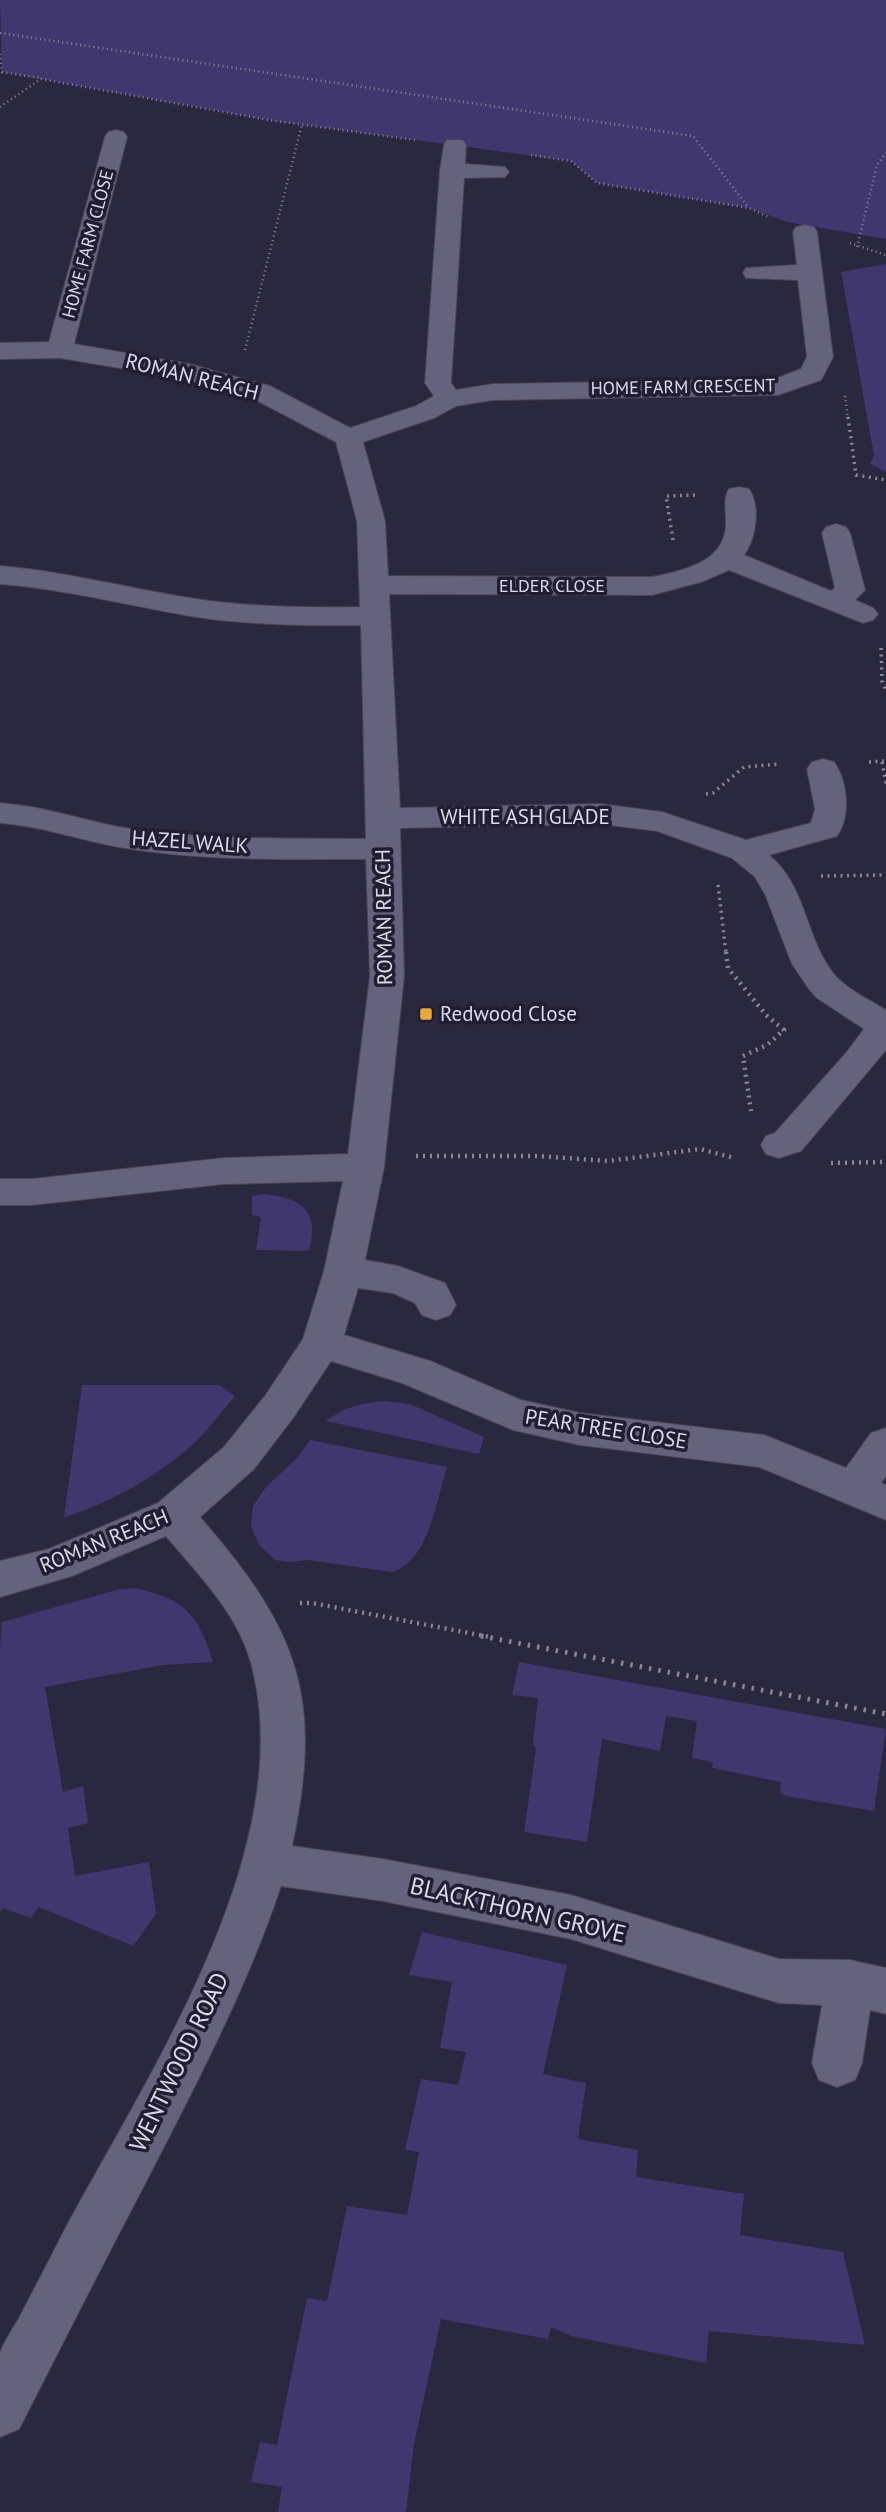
<svg xmlns="http://www.w3.org/2000/svg" width="886" height="2512" viewBox="0 0 886 2512" font-family="'PT Sans',sans-serif">
<rect width="100%" height="100%" fill="#2a283e"/>
<!-- green -->
<g fill="#40376e">
<polygon points="0,0 886,0 886,239 787,222 749,208 597,183 571,161 268,120 2,72"/>
<polygon points="886,264 886,472 870,464 874,455 841,272"/>
<path d="M265 1194C305 1199 319 1212 309 1251L256 1250 261 1217 252 1215V1196Z"/>
<path d="M82 1385H219L235 1396C223 1410 212 1425 199 1438 169 1470 106 1506 64 1517Z"/>
<path d="M384 1401 410 1404 484 1437 479 1454 326 1421C345 1407 361 1403 384 1401Z"/>
<path d="M310 1440 447 1467C436 1501 429 1561 392 1572L308 1560 289 1562 275 1560 259 1545 251 1526 253 1506 266 1487 298 1457Z"/>
<path d="M136 1588C184 1599 199 1615 213 1662L163 1665 45 1687 63 1792 83 1786 88 1823 68 1828 75 1876 149 1862 156 1914 133 1946 39 1907 31 1918 3 1908 0 1913V1647L2 1622 120 1589Z"/>
<polygon points="519,1662 886,1729 874,1811 786,1796 780,1793 781,1782 712,1768 713,1762 692,1758 697,1721 666,1716 660,1751 602,1739 587,1842 524,1832 536,1749 533,1744 538,1698 512,1695"/>
<polygon points="422,1932 567,1965 543,2074 586,2083 578,2139 638,2150 636,2177 744,2194 740,2235 843,2252 865,2345 709,2331 706,2363 571,2336 551,2327 548,2339 441,2319 414,2444 406,2512 278,2512 282,2487 251,2482 260,2442 277,2445 307,2298 327,2301 347,2206 407,2215 419,2152 405,2150 421,2079 458,2085 466,2052 440,2048 452,1982 409,1975"/>
</g>
<g fill="none" stroke-linecap="round" stroke-linejoin="round">
<!-- minor casing -->
<g stroke="#474558" stroke-width="2">
<path id="minor" d="M116 130 124 132 127 137 74 344 189 364 270 386 350 428 416 406 434 396 425 383 440 170 444 145 447 140H463L466 145 465 164 505 167 509 172 505 177 464 178 451 383 456 390 493 384 775 379 801 369 807 357 798 280 746 278 743 273 746 268 797 265 793 232 796 227 805 225 814 227 817 232 833 357 821 380 778 395 493 400 456 406 434 418 363 442 385 521 388 576 652 577C685 570 727 562 726 521 726 510 723 498 729 489L739 487 749 489C761 506 756 539 744 555L831 591 835 588 822 533 826 527 836 524 846 527 850 533 865 590 855 600 873 608 878 614 873 620 863 623 729 570 701 582 652 595 389 594 400 808 601 804 662 812 746 840 811 823 815 809 807 769 812 762 823 759 834 762C848 782 851 816 837 836L769 855C806 885 805 937 833 973 846 989 868 999 886 1010V1050L801 1151 779 1158 766 1154 761 1145 766 1136 775 1133 846 1053 864 1029 817 998 809 989 792 964 765 894 755 877 732 858 657 831 601 824 400 828 404 976 384 1167 365 1260 398 1266 445 1283 456 1305 450 1315 436 1320 422 1315 415 1303 393 1293 358 1288 344 1335 430 1361 521 1400 580 1413 764 1435 846 1468 871 1433 886 1428V1476L881 1483 886 1485V1520L759 1467 580 1445 513 1430 402 1383 331 1361 293 1418 254 1469 200 1517C298 1630 324 1696 292 1846L383 1859 571 1895 779 1959 850 1960 886 1968V2014L870 2010 862 2063 855 2080 837 2087 819 2080 812 2063 822 2005 779 2003 571 1939 383 1901 281 1886C244 1996 189 2098 136 2201 96 2277 58 2353 19 2429L0 2437C0 2418 0 2368 0 2353 4 2342 12 2330 18 2320 33 2291 49 2261 64 2231 148 2074 301 1847 251 1663 238 1614 198 1574 166 1536L72 1576 0 1597V1561L49 1549 158 1503 224 1447 265 1396 303 1339 324 1271 343 1181 224 1184 32 1205H0V1179H32L224 1158 348 1154 370 976 366 859C288 859 209 861 131 849 87 843 45 826 0 823V803C45 806 87 822 131 829 209 840 288 838 366 839L361 625C304 626 246 625 190 616 126 605 64 589 0 584V566C64 571 126 588 190 598 246 607 303 608 360 607L357 521 336 442 252 398 185 379 60 358 0 359V343L49 342 105 137 108 132Z"/>
</g>
<!-- path-far3 -->
<g stroke="#89879a" stroke-width="2.5" stroke-dasharray="1 3.5" stroke-linecap="butt">
<polyline points="0,33 693,136 749,208"/>
<polyline points="0,54 2,72 40,78"/>
<polyline points="0,107 41,79 268,120 415,140"/>
<polyline points="531,155 571,161 597,183 749,208 769,217"/>
<polyline points="850,243 886,255"/>
<polyline points="857,247 877,165 886,153"/>
<polyline points="245,350 302,124"/>
<polyline points="845,396 848,419"/>
</g>
<!-- path-far2 -->
<g stroke="#89879a" stroke-width="3.5" stroke-dasharray="2 4.5" stroke-linecap="butt">
<polyline points="848,417 856,475 886,480"/>
<polyline points="673,540 666,496 697,495"/>
<polyline points="881,648 882,681 886,691"/>
<polyline points="869,762 886,761"/>
<polyline points="882,762 886,784"/>
<polyline points="706,794 713,793 744,767 779,764"/>
<polyline points="821,876 886,875"/>
<polyline points="718,885 726,953"/>
</g>
<!-- path-far1 -->
<g stroke="#89879a" stroke-width="4.5" stroke-dasharray="2 5" stroke-linecap="butt">
<polyline points="726,952 728,968 766,1015 784,1030 767,1045 743,1056 751,1111"/>
<polyline points="416,1156 538,1156 608,1161 700,1149 734,1158"/>
<polyline points="831,1163 886,1162"/>
<polyline points="300,1603 312,1603 490,1637"/>
</g>
<!-- path -->
<polyline stroke="#89879a" stroke-width="5" stroke-dasharray="2.5 7" stroke-linecap="butt" points="481,1636 886,1714"/>
<!-- minor -->
<use href="#minor" fill="#64627c" fill-rule="evenodd"/>
</g>
<!-- markers -->
<rect fill="#e8ab37" stroke="#211e34" stroke-width="2.5" x="419" y="1007" width="14" height="14" rx="3.5"/>
<g text-anchor="middle" stroke-width="7" stroke-linejoin="round" paint-order="stroke">
<!-- far-street labels -->
<g font-size="18" fill="#dbdaea" stroke="#211e34">
<text transform="translate(88 244) rotate(-75)" y="6">HOME FARM CLOSE</text>
<text transform="translate(683 387) rotate(-1)" y="6">HOME FARM CRESCENT</text>
<text x="552" y="592">ELDER CLOSE</text>
</g>
<!-- street labels -->
<g font-size="21" fill="#dbdaea" stroke="#211e34">
<text transform="translate(192 377) rotate(14)" y="7">ROMAN REACH</text>
<text x="525" y="824">WHITE ASH GLADE</text>
<text transform="translate(190 842) rotate(4)" y="7">HAZEL WALK</text>
<text transform="translate(384 917) rotate(-91)" y="7">ROMAN REACH</text>
<text transform="translate(606 1429) rotate(9)" y="7">PEAR TREE CLOSE</text>
<text transform="translate(104 1541) rotate(-22)" y="7">ROMAN REACH</text>
</g>
<!-- poi labels -->
<g font-size="21" fill="#dbdaea" stroke="#211e34" text-anchor="start">
<text x="440" y="1021">Redwood Close</text>
</g>
<!-- near-street labels -->
<g font-size="24" fill="#dbdaea" stroke="#211e34">
<text transform="translate(518 1910) rotate(13)" y="8">BLACKTHORN GROVE</text>
<text transform="translate(179 2062) rotate(-64)" y="8">WENTWOOD ROAD</text>
</g>
</g>
</svg>
